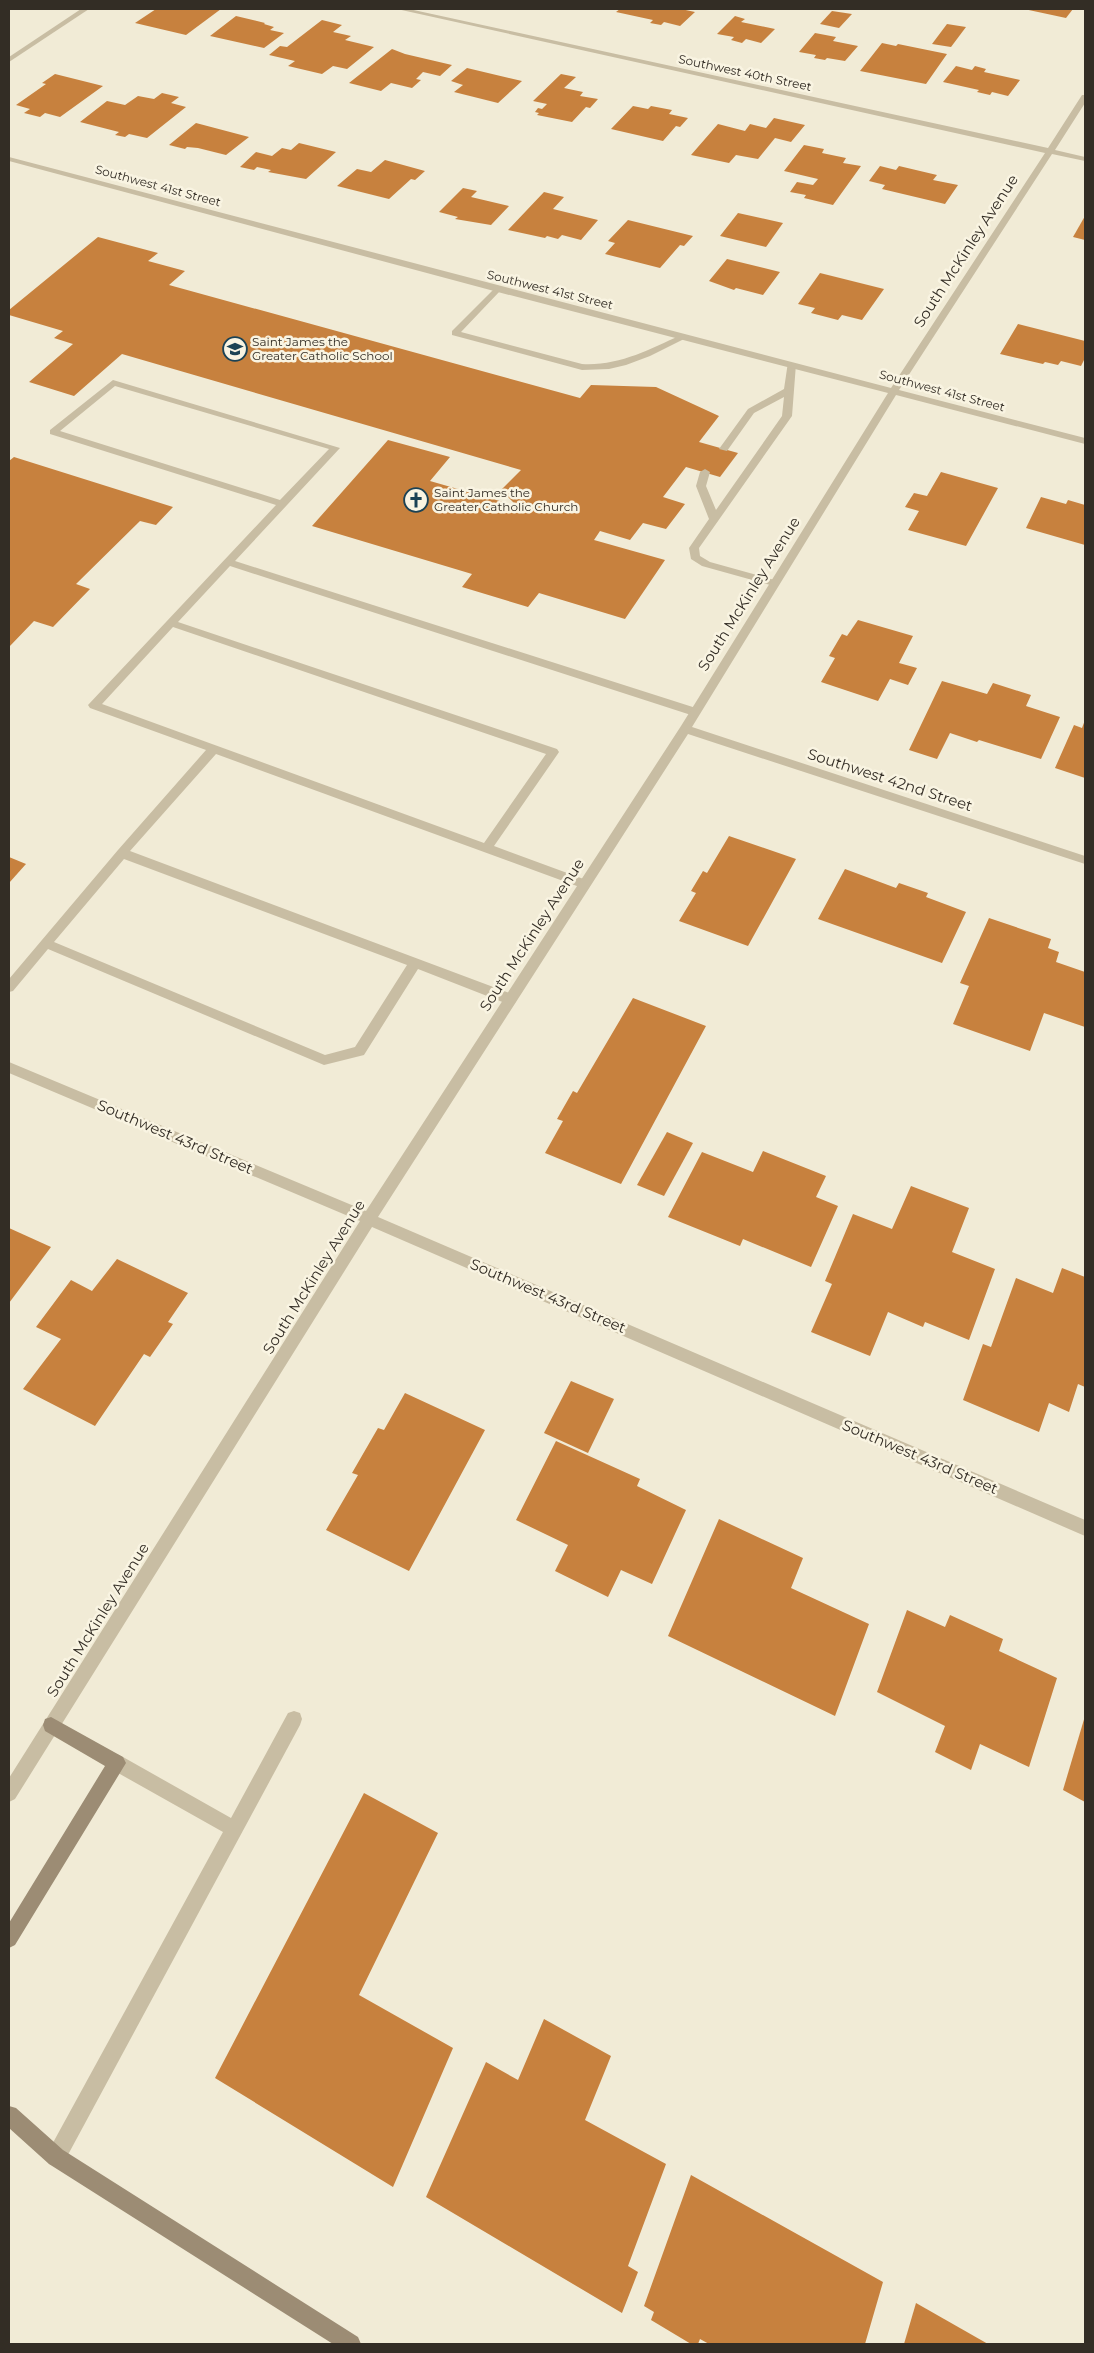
<svg xmlns="http://www.w3.org/2000/svg" width="1094" height="2353" viewBox="0 0 1094 2353" font-family="Montserrat,sans-serif">
<rect width="100%" height="100%" fill="#f1ebd6"/>
<!-- building -->
<g fill="#c7813e">
<polygon points="156,9 221,9 186,35 135,23"/>
<polygon points="620,9 681,9 695,12 680,26 664,22 661,25 650,23 653,20 616,12"/>
<polygon points="1024,9 1073,9 1066,18"/>
<polygon points="832,11 852,14 839,28 820,24"/>
<polygon points="236,16 265,23 264,24 274,27 270,30 284,33 264,48 210,36"/>
<polygon points="735,16 745,19 741,22 775,29 761,43 746,39 742,43 731,40 734,37 717,34"/>
<polygon points="322,20 342,25 333,32 351,36 345,40 374,47 347,69 333,66 322,74 288,66 295,61 269,55 280,46 287,47"/>
<polygon points="947,24 966,27 951,47 932,44"/>
<polygon points="815,33 836,37 833,41 858,46 845,61 827,58 825,60 814,58 816,55 799,52"/>
<polygon points="882,43 896,46 898,44 947,54 926,84 860,71"/>
<polygon points="392,49 405,54 452,65 440,76 423,72 416,79 421,80 412,88 391,83 381,91 349,83"/>
<polygon points="956,66 972,70 975,66 986,69 984,72 1020,80 1008,96 992,92 990,95 977,92 979,90 943,82"/>
<polygon points="467,68 522,81 498,103 454,92 463,85 451,81"/>
<polygon points="55,74 103,86 60,117 45,113 40,117 24,113 30,109 16,105 46,84 42,83"/>
<polygon points="561,74 576,77 564,88 583,92 580,96 598,99 590,108 586,107 572,122 537,115 539,113 535,112 538,108 542,109 547,104 533,101"/>
<polygon points="162,93 179,97 171,103 186,107 147,138 129,134 125,137 115,135 119,132 80,122 107,101 125,105 138,96 154,99"/>
<polygon points="633,106 648,109 651,106 672,110 669,114 688,118 680,127 676,126 663,141 611,129"/>
<polygon points="774,118 805,125 791,142 775,138 758,159 736,155 729,163 691,155 718,124 745,131 750,124 766,128"/>
<polygon points="196,123 249,137 226,155 198,148 187,147 185,149 169,145"/>
<polygon points="299,143 336,152 306,179 268,172 271,170 257,167 254,170 240,167 256,152 272,156 282,148 291,150"/>
<polygon points="804,145 824,149 822,153 846,158 843,163 861,166 833,205 804,198 806,195 790,192 797,182 813,185 818,179 784,171"/>
<polygon points="385,160 425,171 415,180 411,179 389,199 337,186 357,169 371,172"/>
<polygon points="880,166 896,170 899,166 937,175 933,180 958,185 945,204 882,189 885,185 869,181"/>
<polygon points="463,188 477,191 471,197 509,206 491,225 455,219 458,217 439,212"/>
<polygon points="544,192 564,197 553,209 598,220 581,240 562,235 558,239 547,236 545,238 508,230"/>
<polygon points="738,213 783,223 766,247 720,236"/>
<polygon points="1085,216 1085,240 1073,237"/>
<polygon points="628,220 693,236 684,246 680,245 660,268 605,254 615,243 608,241"/>
<polygon points="98,237 158,253 148,261 185,271 169,285 580,398 591,385 656,387 719,416 699,442 738,453 720,477 686,467 663,497 685,504 666,529 643,523 630,540 600,531 594,540 665,560 625,619 539,593 528,607 462,587 472,574 312,526 388,440 450,457 430,481 517,506 501,490 521,470 122,354 74,396 29,382 73,344 54,338 63,331 9,315 9,310"/>
<polygon points="727,259 780,272 763,295 736,288 734,290 709,281"/>
<polygon points="820,273 884,289 862,320 842,315 838,320 811,313 815,308 798,304"/>
<polygon points="1018,324 1085,341 1085,358 1081,366 1061,361 1058,365 1045,362 1043,364 1000,354"/>
<polygon points="14,457 173,507 156,525 140,521 76,584 90,589 53,627 34,621 9,647 9,461"/>
<polygon points="941,472 998,488 966,546 908,530 919,511 905,507 914,493 927,496"/>
<polygon points="1041,497 1066,504 1068,500 1085,505 1085,545 1026,528"/>
<polygon points="858,620 913,636 899,663 917,668 908,685 890,679 878,701 821,682 835,658 829,656 842,634 847,636"/>
<polygon points="942,681 987,694 993,683 1031,695 1026,706 1060,717 1041,759 979,740 977,742 950,733 937,759 909,750"/>
<polygon points="1085,720 1085,778 1055,768 1074,725 1082,728"/>
<polygon points="729,836 796,859 748,946 679,921 696,893 691,891 703,871 707,873"/>
<polygon points="9,857 26,864 9,883"/>
<polygon points="845,869 896,888 899,883 928,893 926,897 966,912 942,963 818,919"/>
<polygon points="989,918 1051,939 1048,948 1059,952 1056,962 1085,972 1085,1027 1044,1013 1030,1051 953,1024 969,986 960,983"/>
<polygon points="633,998 706,1026 621,1184 545,1153 563,1121 557,1119 573,1091 577,1093"/>
<polygon points="667,1132 693,1143 664,1196 637,1185"/>
<polygon points="763,1151 826,1176 816,1197 838,1206 811,1267 743,1239 740,1246 668,1217 702,1152 753,1172"/>
<polygon points="911,1186 969,1208 952,1252 995,1269 969,1340 925,1322 923,1327 888,1312 870,1356 811,1332 832,1284 825,1281 853,1214 892,1229"/>
<polygon points="9,1228 51,1247 9,1303"/>
<polygon points="117,1259 188,1293 168,1322 173,1324 150,1357 144,1354 95,1426 23,1389 61,1339 36,1327 71,1280 92,1291"/>
<polygon points="1062,1268 1085,1277 1085,1387 1078,1384 1069,1412 1049,1403 1039,1432 963,1400 983,1344 991,1347 1016,1278 1053,1293"/>
<polygon points="571,1381 614,1399 588,1453 544,1433"/>
<polygon points="405,1393 485,1430 409,1571 326,1530 358,1475 352,1473 378,1428 384,1430"/>
<polygon points="556,1441 640,1479 637,1486 686,1510 652,1584 621,1570 608,1597 555,1571 568,1545 516,1520"/>
<polygon points="719,1519 803,1558 791,1588 869,1624 835,1716 668,1636"/>
<polygon points="907,1610 945,1627 950,1615 1003,1639 999,1651 1057,1678 1029,1767 980,1744 971,1770 935,1752 945,1726 877,1692"/>
<polygon points="1085,1716 1085,1802 1063,1790"/>
<polygon points="364,1793 438,1833 359,1995 453,2048 393,2187 215,2078"/>
<polygon points="544,2019 611,2056 585,2120 666,2164 628,2266 638,2272 622,2313 426,2197 486,2062 518,2080"/>
<polygon points="691,2175 883,2282 865,2344 709,2344 700,2339 698,2344 691,2344 651,2320 654,2312 644,2306"/>
<polygon points="916,2303 988,2344 904,2344"/>
</g>
<g fill="none" stroke-linecap="round" stroke-linejoin="round">
<!-- service -->
<g fill="#c8bda3" fill-rule="evenodd">
<path d="M497 286 500 287V291L461 332 582 364C619 366 648 350 681 335L688 337 650 356 626 365 609 369 582 370 452 335V331Z"/>
<polygon points="788,362 796,364 792,416 699,548 700,556 710,562 778,581 779,583 774,586 702,566 691,559 689,548 709,519 696,486 700,472 705,469 710,472 706,486 716,510 782,416 784,397 754,413 727,451 719,449 748,409 784,389"/>
<path d="M113 380 340 448 235 561 699 709V715H691L230 566 178 622 557 749 559 752 557 755 494 846 589 881 591 884 589 887 585 889 216 754 130 851 515 995 516 999 515 1003H505L418 969 364 1055 324 1065 48 949 13 991 9 992V979L118 850 206 750 90 708 88 705 276 505 50 434V430ZM115 386 329 449 280 500 60 431ZM173 627 546 754 484 843 102 704ZM124 859 407 965 355 1047 325 1055 54 942Z"/>
<polygon points="294,1711 300,1713 302,1719 300,1725 63,2164 56,2167 49,2164 46,2157 49,2150 223,1832 111,1769 108,1763 111,1757 117,1754 123,1757 231,1818 288,1713"/>
</g>
<!-- minor -->
<polygon fill="#c8bda3" fill-rule="evenodd" points="397,9 409,9 1048,148 1082,95 1085,95 1085,103 1055,150 1085,157 1085,161 1052,154 899,390 1085,438 1085,444 896,395 692,727 1085,856 1085,864 688,734 378,1217 1085,1520 1085,1536 372,1227 15,1799 9,1802 9,1778 360,1221 9,1073 9,1062 366,1211 681,726 888,393 494,291 9,161 9,157 891,388 1045,153"/>
<!-- tertiary -->
<polygon fill="#c8bda3" fill-rule="evenodd" points="81,9 89,9 9,62 9,57"/>
<!-- secondary -->
<g fill="#9c8c74" fill-rule="evenodd">
<polygon points="51,1717 123,1757 126,1763 15,1945 9,1948 9,1923 105,1766 45,1731 43,1725 45,1719"/>
<polygon points="9,2106 16,2108 63,2150 358,2337 361,2344 333,2344 49,2164 9,2128"/>
</g>
</g>
<!-- icons -->
<defs>
<g id="school-ring" transform="scale(1.25)"><circle r="9.5" fill="#f9f4e2" stroke="#1b4254" stroke-width="1.5"/><path d="M0-5L7-2L0 1L-7-2ZM-4 1L0 2.5L4 1V4Q0 6-4 4Z" fill="#1b4254"/></g>
<g id="church-ring" transform="scale(1.25)"><circle r="9.5" fill="#f9f4e2" stroke="#1b4254" stroke-width="1.5"/><path d="M-1.2-6h2.4v3.5h3.3v2.4h-3.3V6h-2.4V-.1h-3.3v-2.4h3.3Z" fill="#1b4254"/></g>
</defs>
<g fill-rule="evenodd">
<use href="#school-ring" x="235" y="349"/>
<use href="#church-ring" x="416" y="500"/>
</g>
<g text-anchor="middle" stroke-width="5" stroke-linejoin="round" paint-order="stroke">
<!-- far-street labels -->
<g font-size="12" fill="#332d25" stroke="#f9f4e2">
<text transform="translate(745 73) rotate(12)" y="4">Southwest 40th Street</text>
<text transform="translate(158 186) rotate(15)" y="4">Southwest 41st Street</text>
<text transform="translate(550 290) rotate(14)" y="4">Southwest 41st Street</text>
<text transform="translate(942 391) rotate(15)" y="4">Southwest 41st Street</text>
</g>
<!-- far-poi labels -->
<g font-size="12" fill="#332d25" stroke="#f9f4e2" text-anchor="start">
<text x="252" y="346">Saint James the<tspan x="252" dy="14">Greater Catholic School</tspan></text>
<text x="434" y="497">Saint James the<tspan x="434" dy="14">Greater Catholic Church</tspan></text>
</g>
<!-- street labels -->
<g font-size="15" fill="#332d25" stroke="#f9f4e2">
<text transform="translate(966 251) rotate(-57)" y="5">South McKinley Avenue</text>
<text transform="translate(749 594) rotate(-58)" y="5">South McKinley Avenue</text>
<text transform="translate(890 780) rotate(18)" y="5">Southwest 42nd Street</text>
<text transform="translate(532 935) rotate(-57)" y="5">South McKinley Avenue</text>
<text transform="translate(175 1137) rotate(23)" y="5">Southwest 43rd Street</text>
<text transform="translate(314 1277) rotate(-58)" y="5">South McKinley Avenue</text>
<text transform="translate(548 1296) rotate(23)" y="5">Southwest 43rd Street</text>
<text transform="translate(920 1457) rotate(23)" y="5">Southwest 43rd Street</text>
<text transform="translate(98 1620) rotate(-58)" y="5">South McKinley Avenue</text>
</g>
</g>
<!-- border -->
<rect width="1094" height="2353" fill="none" stroke="#332d25" stroke-width="20"/>
</svg>
